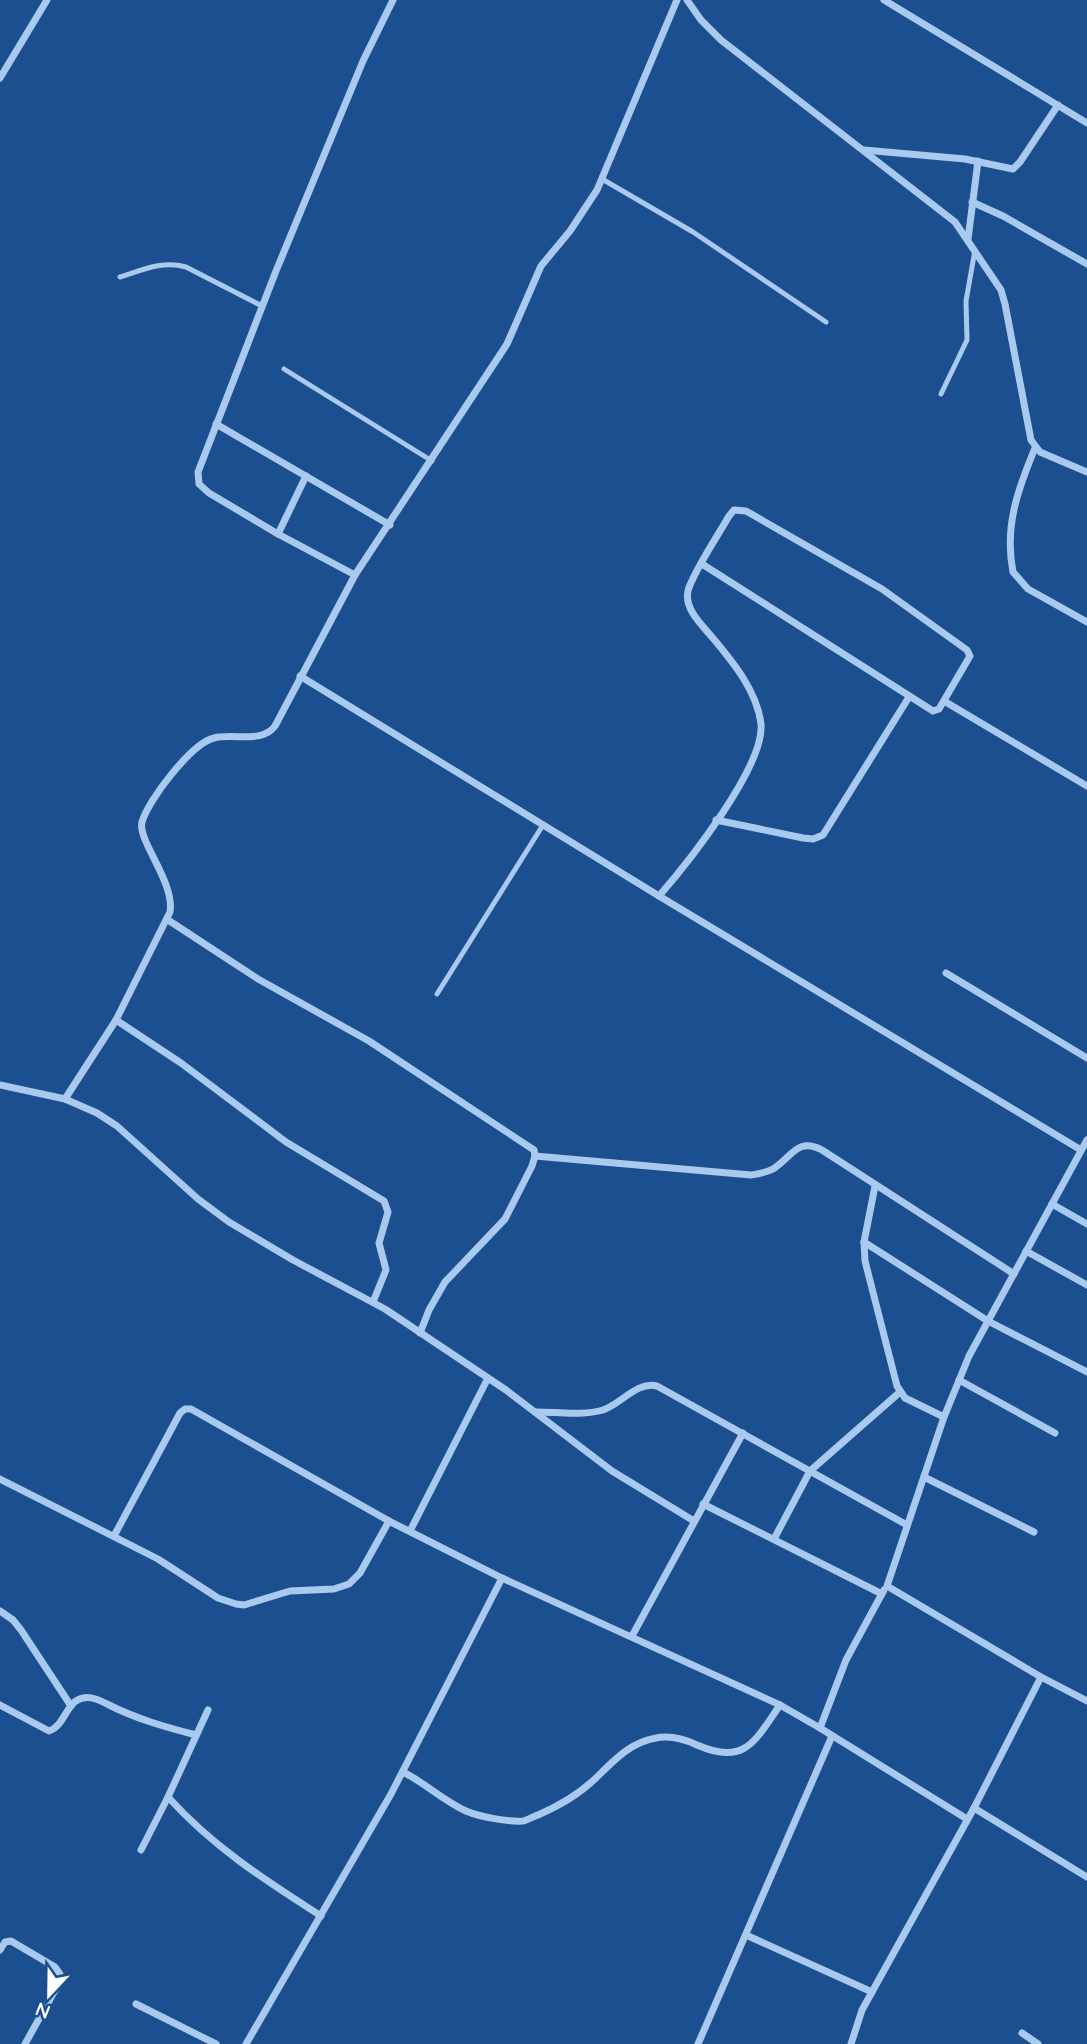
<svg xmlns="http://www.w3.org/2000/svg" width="1087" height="2044" viewBox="0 0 1087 2044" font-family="Quicksand,sans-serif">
<rect width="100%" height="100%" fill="#1b4f8f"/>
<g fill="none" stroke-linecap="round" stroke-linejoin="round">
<!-- lane -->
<g stroke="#a9c9ee" stroke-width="5">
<polyline points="602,179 693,232 826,322"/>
<path d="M120 277C142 270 163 260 186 267L262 306"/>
<polyline points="284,369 432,461"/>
<polyline points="941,394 967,340 966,301 975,250"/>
<polyline points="437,994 543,825"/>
</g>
<!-- street -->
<g stroke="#a9c9ee" stroke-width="7">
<polyline points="687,0 701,20 721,40 955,222 1001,290 1005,304 1031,440 1040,452 1087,472"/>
<polyline points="884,0 1087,123"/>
<polyline points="0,78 47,0"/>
<polyline points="864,150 965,159 1013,169 1020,162 1058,105"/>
<polyline points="972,202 1003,216 1087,264"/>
<polyline points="968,239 978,161"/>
<polyline points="216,424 390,525"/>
<path d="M1035 448C1018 489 1004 527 1013 572L1028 589 1087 622"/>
<polyline points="278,534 306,476"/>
<polyline points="355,575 278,534 209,493 199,484 198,472 276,271 363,61 393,0"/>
<polyline points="300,676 659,896 1081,1150"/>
<polyline points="944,701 1087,786"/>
<polyline points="716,820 803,838 813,839 823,835 909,697"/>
<path d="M659 896C687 864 765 766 761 724 757 691 733 662 712 637 702 625 684 609 688 591 691 576 720 532 729 516L734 510 746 511 882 589 967 650 970 656 939 709 933 711 702 564"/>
<polyline points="168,920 258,979 369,1041 534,1150 535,1156 532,1166 505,1219 445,1282 429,1310 420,1333"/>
<polyline points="946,973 1087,1058"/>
<polyline points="116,1020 181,1063 286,1142 384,1201 388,1212 379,1243 386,1270 373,1302"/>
<polyline points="0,1085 65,1099 97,1113 117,1126 198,1199 229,1222 293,1260 385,1309 506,1390 612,1471 694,1521"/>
<path d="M65 1099 116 1020 170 912C175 882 137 840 142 822 148 800 192 743 214 738 233 733 262 744 275 726L355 575 507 344 541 266 570 231 597 190 677 0"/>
<polyline points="1087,1140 969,1356 944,1417 887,1586 1041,1677 1087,1701"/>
<path d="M535 1156 751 1175C758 1174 766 1173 773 1169 792 1157 797 1137 822 1150L1014 1274"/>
<polyline points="875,1186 864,1242 865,1261 897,1386 905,1398 944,1417"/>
<polyline points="1052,1204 1087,1224"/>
<polyline points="864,1242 988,1321 1087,1372"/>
<polyline points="1026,1251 1087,1285"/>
<polyline points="959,1380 1055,1433"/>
<path d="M536 1412C556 1412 583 1416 603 1410 621 1404 637 1381 657 1386L907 1525"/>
<polyline points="924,1477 1034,1532"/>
<polyline points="0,1479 158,1559 218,1598 236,1604 244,1605 290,1591 334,1589 349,1584 360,1573 389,1521"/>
<polyline points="703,1504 882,1594"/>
<polyline points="410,1531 488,1378"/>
<polyline points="114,1536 180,1413 185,1409 191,1409 389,1521 502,1578 780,1705 820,1728 967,1819"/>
<polyline points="774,1539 810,1471 900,1392"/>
<polyline points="0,1611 13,1620 21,1630 71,1706"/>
<polyline points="632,1636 743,1433"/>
<path d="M0 1705 49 1731C65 1726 66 1701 83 1698 92 1696 101 1701 109 1705 137 1719 165 1727 196 1735"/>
<polyline points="820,1728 846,1660 884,1590"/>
<path d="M403 1772C425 1783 444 1801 466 1811 480 1817 508 1822 523 1821 528 1820 534 1816 538 1815 561 1805 578 1795 596 1778 614 1760 631 1742 656 1738 671 1735 684 1739 697 1745 745 1766 755 1741 780 1705"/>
<path d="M168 1797C213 1847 265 1880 321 1916"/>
<polyline points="974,1808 1087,1877"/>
<polyline points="141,1850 168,1797 208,1710"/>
<polyline points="746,1935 872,1992"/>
<polyline points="0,1950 5,1942 11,1941 55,1967 60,1974 59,1983 25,2044"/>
<polyline points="136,2004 216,2044"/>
<polyline points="1022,2033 1038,2044"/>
<polyline points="246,2044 391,1794 502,1578"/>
<polyline points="698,2044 832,1736"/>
<polyline points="851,2044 862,2010 974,1808 1041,1677"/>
</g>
</g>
<!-- north arrow -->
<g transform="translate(49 1995) rotate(202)" stroke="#1b4f8f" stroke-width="5" paint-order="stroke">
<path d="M0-5L12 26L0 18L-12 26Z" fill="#ffffff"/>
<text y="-10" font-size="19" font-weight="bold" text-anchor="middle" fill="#ffffff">N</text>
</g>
</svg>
